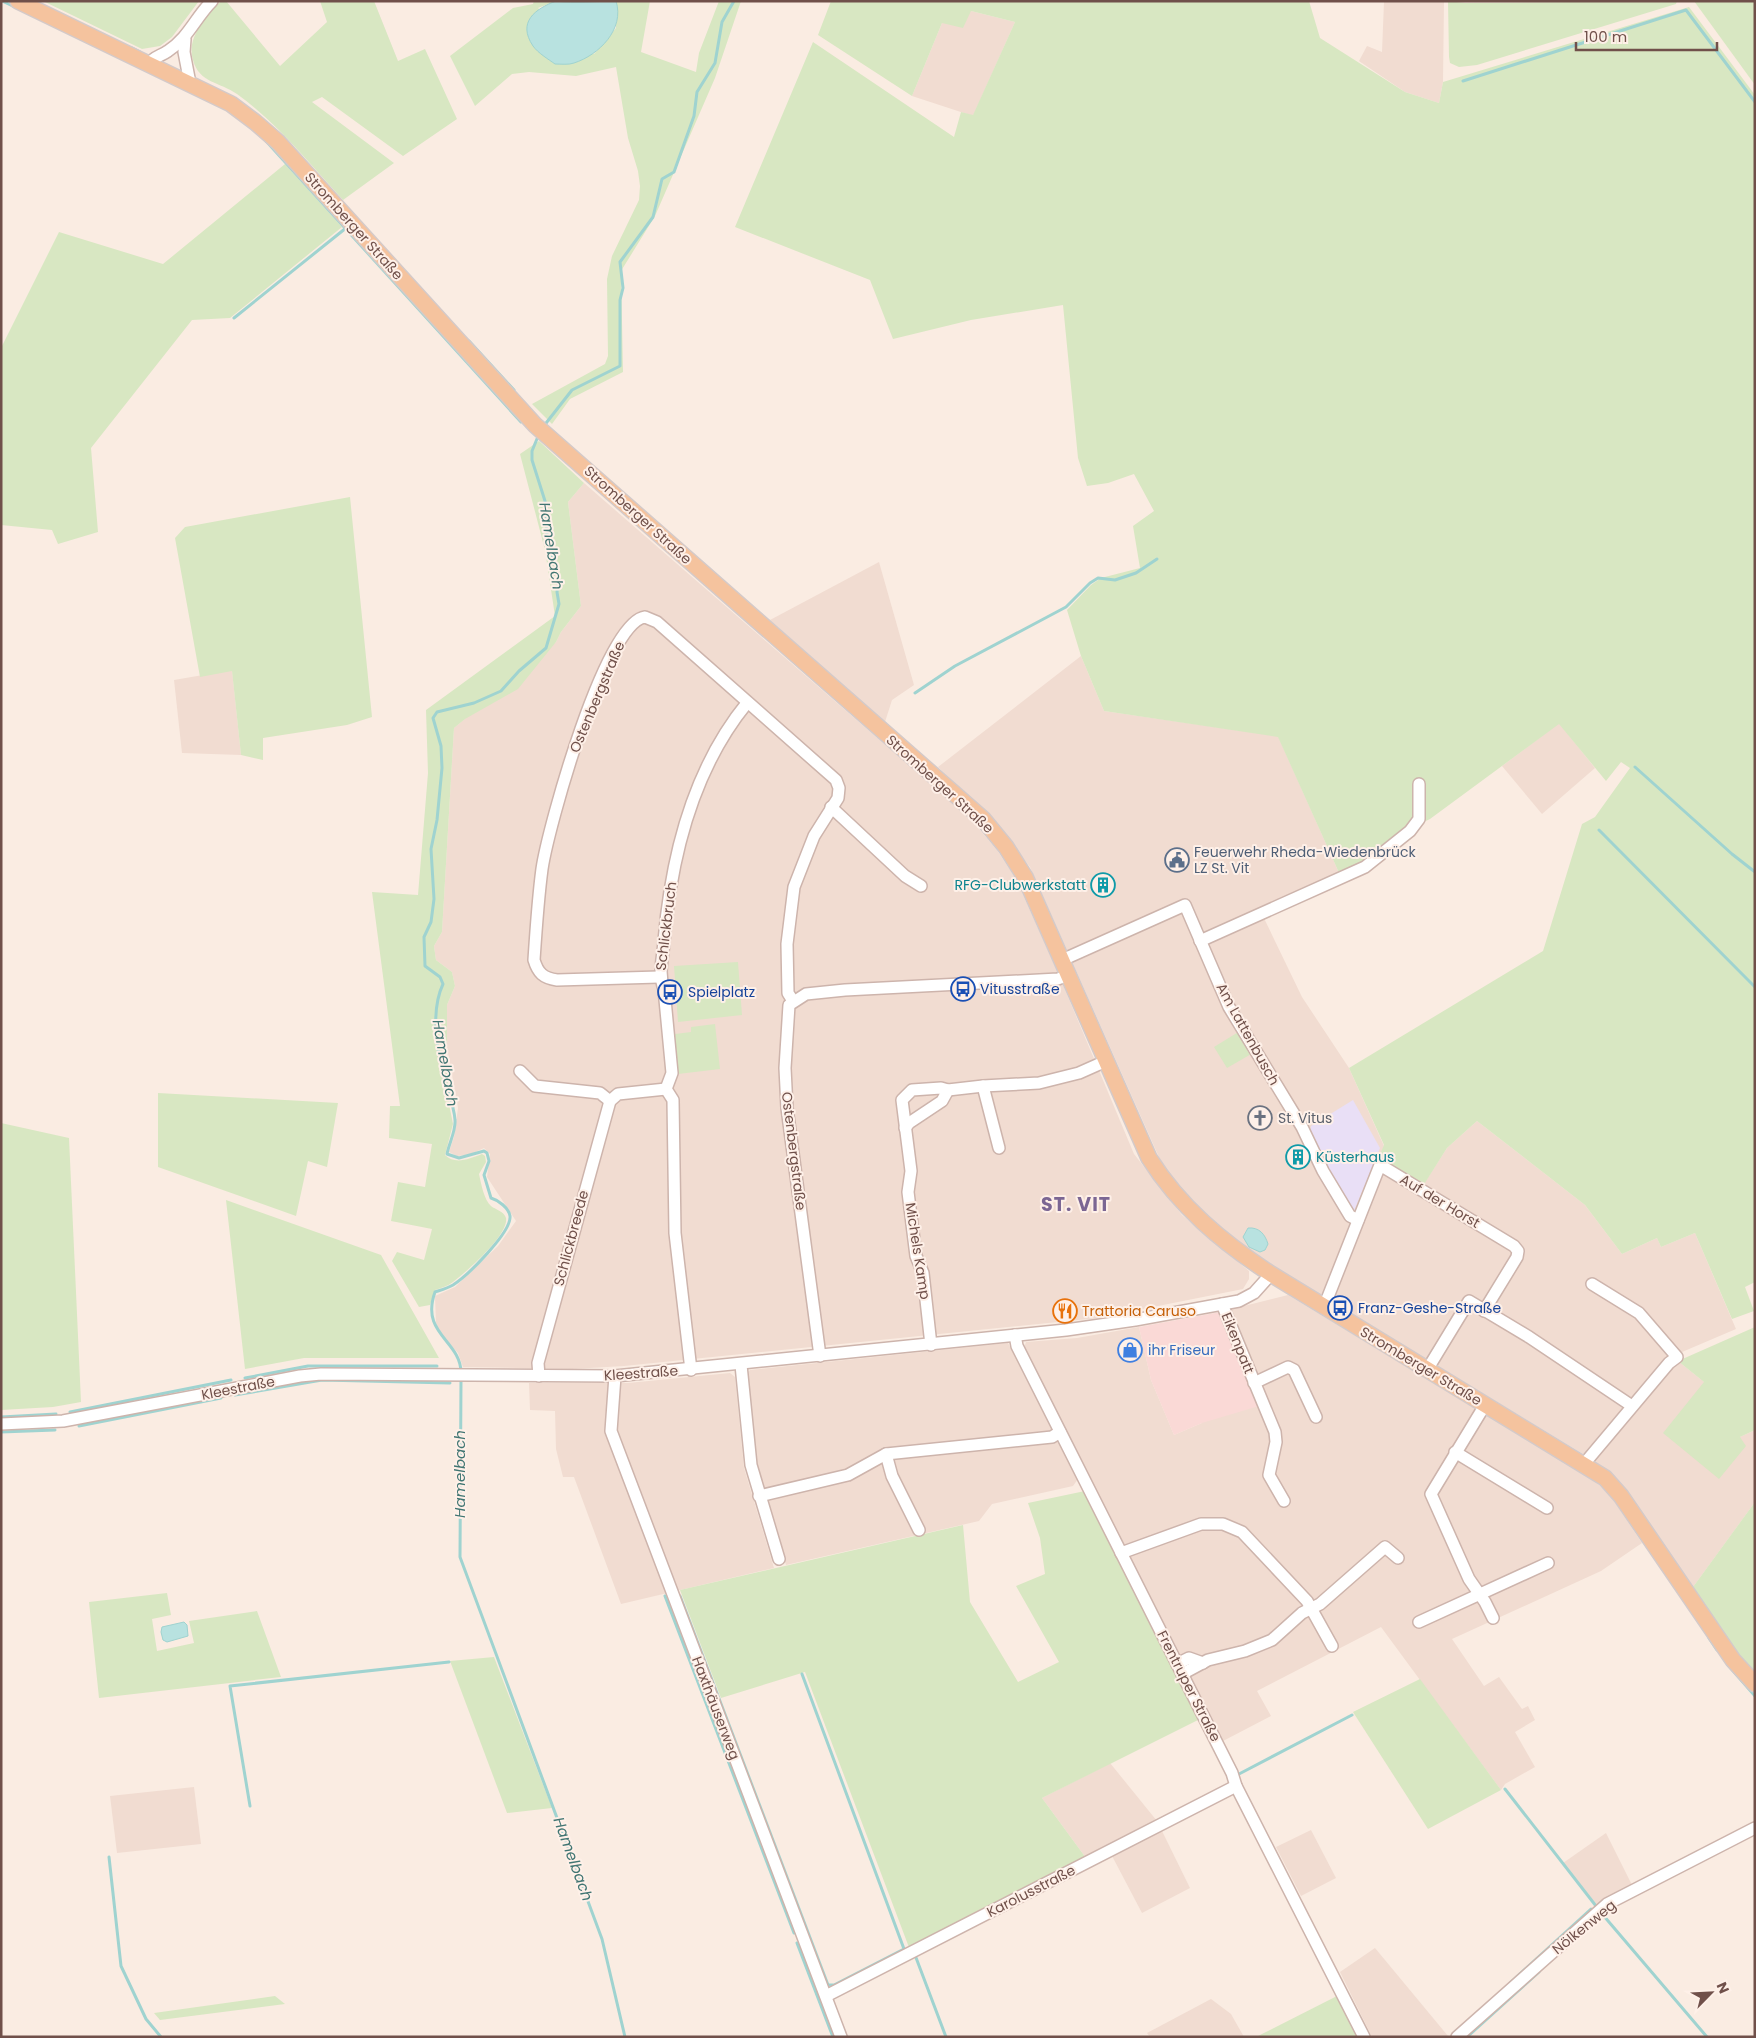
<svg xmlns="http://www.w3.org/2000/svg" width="1756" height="2038" viewBox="0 0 1756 2038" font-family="Poppins,sans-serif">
<rect width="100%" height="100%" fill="#faece2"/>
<!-- residential -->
<g fill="#f1dcd1">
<polygon points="1444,1 1443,82 1439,103 1405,92 1359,61 1367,46 1382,52 1384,2"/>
<polygon points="971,11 1015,22 973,116 912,96 942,23"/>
<polygon points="584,483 951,802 974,823 997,850 1016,879 1058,973 1134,1154 1182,1215 1249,1271 1249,1279 1243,1289 1098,1318 624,1366 572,1369 463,1367 458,1353 440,1333 436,1323 435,1296 455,1287 498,1246 516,1221 487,1177 490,1154 484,1148 469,1155 457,1156 449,1152 454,1137 458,1108 447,1047 447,1005 455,986 452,972 436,960 434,946 442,932 454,728 556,642 561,632 581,606 568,502"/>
<polygon points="879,562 914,685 892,700 885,722 770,620"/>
<polygon points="1081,656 1104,711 1278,736 1340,875 1261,912 1302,997 1349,1068 1384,1146 1324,1298 1274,1268 1219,1227 1181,1191 1162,1164 1030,867 988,814 938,767"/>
<polygon points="232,670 241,755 182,753 174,680"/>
<polygon points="1559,723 1595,768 1542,814 1502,766"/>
<polygon points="1477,1121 1585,1205 1622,1254 1657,1238 1661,1247 1695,1233 1736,1329 1668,1358 1588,1452 1583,1454 1333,1303 1380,1175 1389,1175 1418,1193 1447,1148"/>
<polygon points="1288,1295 1584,1474 1599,1485 1614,1501 1642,1543 1601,1571 1452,1639 1484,1686 1499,1677 1522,1709 1528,1706 1535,1720 1515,1732 1535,1767 1505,1784 1501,1790 1381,1627 1257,1691 1271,1716 1223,1741 1024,1348 1026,1342 1077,1338 1139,1327 1151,1380 1174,1435 1202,1423 1220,1312"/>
<polygon points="1008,1343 1078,1479 1073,1486 992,1504 979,1521 786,1565 756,1464 747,1373 750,1370"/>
<polygon points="1678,1361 1704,1382 1740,1437 1755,1430 1755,1502 1693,1587 1618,1480 1594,1461 1634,1411"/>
<polygon points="730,1373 735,1377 744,1468 774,1568 621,1604 574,1477 563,1477 556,1449 555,1411 530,1410 529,1383 628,1383"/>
<polygon points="1110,1763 1157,1821 1086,1858 1042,1798"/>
<polygon points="194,1787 201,1844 117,1853 110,1796"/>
<polygon points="1161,1829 1190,1888 1142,1913 1111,1854"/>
<polygon points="1311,1830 1336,1878 1301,1896 1276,1847"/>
<polygon points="1606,1833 1632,1885 1596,1904 1563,1863"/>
<polygon points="1375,1948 1448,2036 1447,2037 1372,2037 1340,1972"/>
<polygon points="1211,1999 1231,2014 1244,2037 1150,2037 1147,2033"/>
</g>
<!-- commercial -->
<polygon fill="#fad9d6" points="1220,1312 1259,1406 1202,1423 1174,1435 1151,1380 1139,1327"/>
<!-- education -->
<polygon fill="#e9dff6" points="1353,1100 1380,1148 1354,1211 1326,1169 1310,1133 1311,1126"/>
<!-- green -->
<g fill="#d8e7c2">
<polygon points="43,1 199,1 172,37 160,46 142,49"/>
<path d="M221 1H226L280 66 327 22 320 1H374L398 61 425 49 457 119 403 156 322 97 312 102 394 163 343 200C309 163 277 123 237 94 220 82 199 83 193 60 186 38 206 16 221 1Z"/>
<polygon points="534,1 556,1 538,8 594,54 616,28 616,1 650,1 641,52 696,72 699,53 719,1 741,1 715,78 655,216 621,271 623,372 570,399 552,424 532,404 605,364 608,356 607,279 612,256 639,200 640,186 638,171 628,138 616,67 576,76 529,72 512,74 475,106 450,56 513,8 533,4"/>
<path d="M831 1H1309L1320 38 1405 92 1439 103 1443 82 1689 7 1755 95V1282L1745 1287 1754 1311 1732 1319 1695 1233 1661 1247 1657 1238 1622 1254 1585 1205 1477 1121 1447 1148 1423 1186 1378 1159 1384 1145 1349 1068 1543 951 1582 824 1595 817 1630 768 1621 762 1606 781 1559 724 1430 819C1396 834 1374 859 1340 875L1278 737 1104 711 1081 656 1067 610 1091 585 1101 578 1140 568 1133 526 1154 511 1134 474 1108 483 1087 486 1078 458 1063 305 971 320 893 339 870 280 735 227 813 42 954 137 961 112 973 115 1015 22 971 11 963 28 942 23 912 96 818 35Z"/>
<polygon points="1448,1 1465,3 1677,1 1676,4 1477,65 1459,67 1450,63 1449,57"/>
<polygon points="1694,1 1755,1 1755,85"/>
<polygon points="285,164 342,227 230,318 192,320 91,448 98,532 58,544 52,530 1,525 1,348 59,232 163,264"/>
<path d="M539 441 584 483 568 502 581 606 561 632 556 642 518 689 465 719 454 728 442 932 434 946 436 960 452 972 455 986 447 1005V1047L449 1104 453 1124 445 1155C455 1165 469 1159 482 1154L485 1156 486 1162 479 1174C481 1183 484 1200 491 1206 496 1210 504 1211 506 1218 509 1235 466 1272 453 1282 448 1286 441 1288 435 1290L430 1305 419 1307 392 1261 397 1252 424 1260 432 1229 391 1221 398 1182 425 1187 432 1144 389 1138 390 1106H400L372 892 418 895 428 773 426 710 555 616 545 550 520 454Z"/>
<polygon points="350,497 372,717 347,725 263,738 263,760 241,755 232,671 200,677 175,538 185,527"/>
<polygon points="738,962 742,1015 678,1022 674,966"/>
<polygon points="715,1024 720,1069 678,1074 675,1034 691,1032 691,1027"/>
<polygon points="1240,1031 1253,1053 1227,1068 1214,1047"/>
<polygon points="158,1093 338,1103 327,1167 308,1161 296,1216 158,1167"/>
<polygon points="1,1123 69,1138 81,1402 53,1407 1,1410"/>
<polygon points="226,1200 381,1255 439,1358 304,1358 245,1369"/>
<polygon points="1755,1327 1755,1430 1740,1437 1746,1446 1719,1479 1663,1433 1704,1382 1678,1361"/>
<polygon points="1085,1491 1198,1720 1042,1798 1086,1858 910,1950 805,1672 721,1698 680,1590 963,1525 970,1602 1018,1682 1059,1662 1016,1586 1045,1574 1040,1538 1028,1503"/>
<polygon points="1755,1502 1755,1675 1737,1654 1693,1587"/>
<polygon points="167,1593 171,1615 152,1619 157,1651 194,1643 189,1621 257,1611 281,1677 99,1698 89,1602"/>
<polygon points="494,1657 552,1808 507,1813 450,1661"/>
<polygon points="1420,1679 1501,1790 1428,1829 1353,1712"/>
<polygon points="275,1996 285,2004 160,2020 154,2013"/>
<polygon points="1337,1996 1360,2037 1256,2037"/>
</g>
<!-- water -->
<g fill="#b8e2e0" stroke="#9fd3d0">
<path d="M556 1C575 4 596 1 616 1 625 29 599 55 574 63 569 65 561 64 555 64 548 59 538 53 533 46 517 22 535 9 556 1Z"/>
<path d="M1248 1228C1259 1227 1265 1234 1268 1244L1265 1250 1260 1252 1249 1247 1243 1237Z"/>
<polygon points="184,1622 187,1625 188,1636 167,1642 163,1640 161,1632 162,1627"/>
</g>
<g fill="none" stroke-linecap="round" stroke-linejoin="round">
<!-- stream -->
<g stroke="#9fd3d0" stroke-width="3">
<polyline points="2,1 17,8"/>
<polyline points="132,48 140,52"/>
<polyline points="1463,81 1686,10 1755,102"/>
<polyline points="266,141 521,422"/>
<polyline points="234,318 346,228"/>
<polyline points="469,341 514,390"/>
<polyline points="543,427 572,390 620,366 620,300 623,288 620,262 653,217 662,179 674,172 694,116 697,92 715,63 722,22 734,1"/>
<polyline points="915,693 955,666 1066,607 1090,583 1098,578 1115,580 1136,573 1157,559"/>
<polyline points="1635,767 1732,854 1755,872"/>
<polyline points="1599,830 1755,987"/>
<path d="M461 1372C460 1340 420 1334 435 1292 441 1290 448 1288 453 1285 467 1276 512 1232 510 1216 509 1208 498 1200 491 1198L484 1175 489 1161 487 1153 484 1151 459 1158 447 1154C449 1143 456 1131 455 1120 454 1105 448 1093 444 1079 437 1049 430 1012 443 984L440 977 425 966 424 937 431 922 434 899 431 849 437 820 442 768 441 746 433 718 437 712 474 703 501 691 519 671 546 648 559 604 557 592 559 579 547 537 545 501 532 460V451L539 434"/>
<polyline points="245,1378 308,1366 437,1366"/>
<polyline points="461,1378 460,1557 602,1939 625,2037"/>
<polyline points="235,1395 322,1380 450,1383"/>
<polyline points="70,1412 231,1380"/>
<polyline points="1,1417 56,1414"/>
<polyline points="79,1426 221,1398"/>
<polyline points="1,1432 55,1430"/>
<polyline points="665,1596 794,1933"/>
<polyline points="680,1596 828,1985 834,1985 904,1949 802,1674"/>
<polyline points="1709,1638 1717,1650"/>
<polyline points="1728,1665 1755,1696"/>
<polyline points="1239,1774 1352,1715"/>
<polyline points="1505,1789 1596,1906"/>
<polyline points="250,1806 230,1686 449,1662"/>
<polyline points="109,1857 121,1966 146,2019 161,2037"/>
<polyline points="1603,1915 1707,2037"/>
<polyline points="797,1943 833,2037"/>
<polyline points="915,1955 946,2037"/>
<polyline points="1510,1983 1591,1909"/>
<polyline points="1467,2037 1539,1972"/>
</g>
<!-- minor casing -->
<g stroke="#cdb4ac" stroke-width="14">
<g id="minor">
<polyline points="185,39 184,52 189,78 188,83"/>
<path d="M149 64C153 57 161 56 168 51 189 37 195 18 212 1"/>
<polyline points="831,807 905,876 921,886"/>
<polyline points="1200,941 1365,867 1410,831 1419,819 1419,784"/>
<polyline points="1062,960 1185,905 1229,1007 1302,1127 1323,1171 1350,1216 1358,1220"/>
<path d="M659 977 557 980C543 978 538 973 534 960 536 930 538 899 542 869 548 828 605 622 645 617L657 622 836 780 839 788 838 798 814 836 794 887 787 944 788 993 793 1001"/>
<polyline points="520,1071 535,1086 600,1093 610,1101"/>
<polyline points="983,1086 999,1148"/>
<path d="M666 1089 672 1073 664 989C658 973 663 958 664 941 671 858 693 769 747 703"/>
<polyline points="666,1089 673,1100 675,1233 691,1370"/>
<polyline points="905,1128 909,1123 942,1101 948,1090"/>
<polyline points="1222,1304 1275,1432 1276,1442 1269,1475 1284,1501"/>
<polyline points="1324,1307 1380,1165 1514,1246 1518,1251 1517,1257 1484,1311"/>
<polyline points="1015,1335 1017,1346 1232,1773 1236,1786 1364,2037"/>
<polyline points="931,1345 923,1273 916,1256 908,1192 911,1171 902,1100 912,1090 941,1088 948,1090 983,1086 1039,1083 1079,1073 1106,1061"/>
<polyline points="820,1356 787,1108 785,1068 789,1005 806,994 845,990 1058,979 1068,975"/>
<polyline points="741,1365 751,1465 779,1559"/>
<polyline points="1427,1370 1469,1301 1529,1337 1632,1406"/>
<polyline points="539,1376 538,1363 610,1101 618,1094 666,1089"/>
<polyline points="615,1376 611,1431 841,2037"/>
<polyline points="1254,1383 1288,1367 1294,1370 1316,1417"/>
<polyline points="1485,1405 1431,1494 1469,1579 1485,1602 1493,1618"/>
<polyline points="1,1424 63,1421 300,1376 321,1374 615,1376 1066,1330 1135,1320 1239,1301 1254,1293 1271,1274"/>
<polyline points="1455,1452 1547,1508"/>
<polyline points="886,1454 892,1476 919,1530"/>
<polyline points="1584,1464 1669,1363 1677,1357 1639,1313 1592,1284"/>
<polyline points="759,1496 848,1475 886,1454 1052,1437 1060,1432"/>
<polyline points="1121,1553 1201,1524 1223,1524 1242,1532 1307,1601 1332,1646"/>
<polyline points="1419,1622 1548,1563"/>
<polyline points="1177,1664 1189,1658 1203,1663"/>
<polyline points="1182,1674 1208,1660 1245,1651 1272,1640 1302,1613 1320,1604 1385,1547 1398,1558"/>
<polyline points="826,1996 1236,1786"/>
<polyline points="1457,2037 1607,1904 1755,1828"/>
</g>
</g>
<!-- major casing -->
<g stroke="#d4cac9" stroke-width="18">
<path id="major" d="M18 1 231 104 255 122 278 142 535 425 983 819 1006 847 1025 877 1149 1158C1180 1207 1222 1242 1271 1274L1605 1478 1621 1496 1733 1660 1755 1684"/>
</g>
<!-- minor -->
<use href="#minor" stroke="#fff" stroke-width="11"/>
<!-- major -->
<use href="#major" stroke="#f5c39e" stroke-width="15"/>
</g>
<!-- icons -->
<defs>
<g id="civic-ring" transform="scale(1.25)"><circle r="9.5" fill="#fef0e8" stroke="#5c6f8a" stroke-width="1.5"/><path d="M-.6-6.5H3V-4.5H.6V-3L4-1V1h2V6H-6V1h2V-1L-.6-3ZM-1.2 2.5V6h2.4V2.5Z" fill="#5c6f8a"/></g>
<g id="building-ring" transform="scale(1.25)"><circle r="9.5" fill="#fef0e8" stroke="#0f9aa8" stroke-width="1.5"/><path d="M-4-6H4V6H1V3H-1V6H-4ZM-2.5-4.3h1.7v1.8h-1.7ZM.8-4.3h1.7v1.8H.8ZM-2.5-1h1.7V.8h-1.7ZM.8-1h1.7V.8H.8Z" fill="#0f9aa8"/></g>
<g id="bus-ring" transform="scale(1.25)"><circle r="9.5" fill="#fef0e8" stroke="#1a4fb4" stroke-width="1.5"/><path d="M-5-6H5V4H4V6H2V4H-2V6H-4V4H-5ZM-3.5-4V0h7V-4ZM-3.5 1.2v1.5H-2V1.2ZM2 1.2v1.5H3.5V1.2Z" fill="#1a4fb4"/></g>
<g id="church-ring" transform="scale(1.25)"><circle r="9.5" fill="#fef0e8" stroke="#6b7280" stroke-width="1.5"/><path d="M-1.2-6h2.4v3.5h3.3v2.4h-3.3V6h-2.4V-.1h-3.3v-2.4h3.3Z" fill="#6b7280"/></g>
<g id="restaurant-ring" transform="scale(1.25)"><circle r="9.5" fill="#fef0e8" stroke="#e8710a" stroke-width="1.5"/><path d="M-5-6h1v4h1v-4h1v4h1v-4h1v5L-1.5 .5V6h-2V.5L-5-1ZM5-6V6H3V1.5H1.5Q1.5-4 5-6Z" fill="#e8710a"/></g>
<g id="shop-ring" transform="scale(1.25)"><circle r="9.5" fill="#fef0e8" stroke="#3f7fe0" stroke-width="1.5"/><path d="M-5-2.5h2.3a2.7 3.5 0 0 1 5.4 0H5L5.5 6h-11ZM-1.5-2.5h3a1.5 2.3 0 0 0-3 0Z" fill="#3f7fe0"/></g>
</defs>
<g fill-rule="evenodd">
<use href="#civic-ring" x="1177" y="860"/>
<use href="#building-ring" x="1103" y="885"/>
<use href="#bus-ring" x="963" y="989"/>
<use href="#bus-ring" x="670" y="992"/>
<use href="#church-ring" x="1260" y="1118"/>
<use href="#building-ring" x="1298" y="1157"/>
<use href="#bus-ring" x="1340" y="1308"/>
<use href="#restaurant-ring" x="1065" y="1311"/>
<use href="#shop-ring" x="1130" y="1350"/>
</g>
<g text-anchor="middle" stroke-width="4" stroke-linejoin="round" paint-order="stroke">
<!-- street labels -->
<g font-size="14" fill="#70504a" stroke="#fef0e8">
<text transform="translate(354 226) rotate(48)" y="5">Stromberger Straße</text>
<text transform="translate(638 515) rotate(42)" y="5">Stromberger Straße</text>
<text transform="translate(597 697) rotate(-67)" y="5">Ostenbergstraße</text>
<text transform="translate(940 784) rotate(42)" y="5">Stromberger Straße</text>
<text transform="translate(666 926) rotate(-83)" y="5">Schlickbruch</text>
<text transform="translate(1248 1034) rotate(61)" y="5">Am Lattenbusch</text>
<text transform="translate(794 1151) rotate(83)" y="5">Ostenbergstraße</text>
<text transform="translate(1440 1201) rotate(31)" y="5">Auf der Horst</text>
<text transform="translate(571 1238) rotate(-75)" y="5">Schlickbreede</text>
<text transform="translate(918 1251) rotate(81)" y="5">Michels Kamp</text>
<text transform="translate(1238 1343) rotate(68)" y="5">Eikenpatt</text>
<text transform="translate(1421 1366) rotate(31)" y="5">Stromberger Straße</text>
<text transform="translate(641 1373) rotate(-4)" y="5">Kleestraße</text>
<text transform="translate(238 1388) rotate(-11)" y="5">Kleestraße</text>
<text transform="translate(1189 1686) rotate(63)" y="5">Frentruper Straße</text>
<text transform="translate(716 1708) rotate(69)" y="5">Haxthäuserweg</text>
<text transform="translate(1031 1891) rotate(-27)" y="5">Karolusstraße</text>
<text transform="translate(1584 1927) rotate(-39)" y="5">Nölkenweg</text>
</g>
<!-- service labels -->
<g font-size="14" fill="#4e5e75" stroke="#fef0e8" text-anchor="start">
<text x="1194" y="857">Feuerwehr Rheda-Wiedenbrück<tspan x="1194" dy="16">LZ St. Vit</tspan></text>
</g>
<!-- culture labels -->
<g font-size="14" fill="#0d838f" stroke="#fef0e8" text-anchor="end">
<text x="1086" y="890">RFG-Clubwerkstatt</text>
<text x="1316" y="1162" text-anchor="start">Küsterhaus</text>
</g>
<!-- transit labels -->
<g font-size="14" fill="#164399" stroke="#fef0e8" text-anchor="start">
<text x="980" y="994">Vitusstraße</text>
<text x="688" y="997">Spielplatz</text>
<text x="1358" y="1313">Franz-Geshe-Straße</text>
</g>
<!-- worship labels -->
<g font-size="14" fill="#5b616d" stroke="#fef0e8" text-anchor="start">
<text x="1278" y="1123">St. Vitus</text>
</g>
<!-- food labels -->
<g font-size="14" fill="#c56008" stroke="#fef0e8" text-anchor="start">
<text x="1082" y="1316">Trattoria Caruso</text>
</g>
<!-- shop labels -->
<g font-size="14" fill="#366cbe" stroke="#fef0e8" text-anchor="start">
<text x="1148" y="1355">ihr Friseur</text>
</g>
<!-- water labels -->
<g font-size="15" font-style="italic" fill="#407572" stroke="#fef0e8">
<text transform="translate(551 546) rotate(81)" y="5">Hamelbach</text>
<text transform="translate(445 1063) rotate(80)" y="5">Hamelbach</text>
<text transform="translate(460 1474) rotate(-90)" y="5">Hamelbach</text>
<text transform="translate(573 1859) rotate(70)" y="5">Hamelbach</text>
</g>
<!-- district labels -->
<g font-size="19" font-weight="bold" letter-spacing="1" fill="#7b6693" stroke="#fef0e8">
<text x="1076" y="1211">ST. VIT</text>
</g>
</g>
<!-- border -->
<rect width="1756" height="2038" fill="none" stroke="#70504a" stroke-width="5"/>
<!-- north arrow -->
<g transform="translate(1711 1993) rotate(66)" stroke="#fef0e8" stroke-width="4" paint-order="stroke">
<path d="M0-4L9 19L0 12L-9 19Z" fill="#70504a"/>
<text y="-8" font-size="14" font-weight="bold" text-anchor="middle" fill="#70504a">N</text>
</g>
<!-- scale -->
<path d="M1576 42v8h141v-8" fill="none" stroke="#70504a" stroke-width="2.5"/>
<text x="1584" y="42" font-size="15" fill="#70504a" stroke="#fef0e8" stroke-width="4" paint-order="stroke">100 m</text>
</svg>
